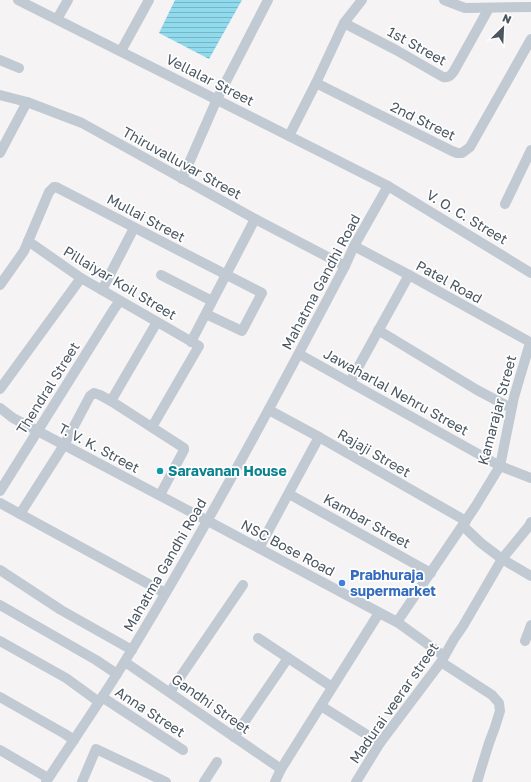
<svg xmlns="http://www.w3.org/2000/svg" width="531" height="782" viewBox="0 0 531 782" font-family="'Golos Text',sans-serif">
<defs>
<pattern id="water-rules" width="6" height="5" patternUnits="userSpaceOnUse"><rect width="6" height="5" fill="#90daee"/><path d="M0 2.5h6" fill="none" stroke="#78b4c4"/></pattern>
</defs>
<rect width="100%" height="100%" fill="#f5f3f3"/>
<!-- water -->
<polygon fill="url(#water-rules)" points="175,0 242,0 209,59 159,33"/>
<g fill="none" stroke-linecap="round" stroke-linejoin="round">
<!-- street -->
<g stroke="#c1cad2" stroke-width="10">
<polyline points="18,0 289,136 388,186 531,273"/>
<polyline points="444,0 465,8 531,7"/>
<polyline points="57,19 68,0"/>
<path d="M344 23 396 50 443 77C449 78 451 75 454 71L489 8"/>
<polyline points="121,51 149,0"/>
<polyline points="0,60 19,68"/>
<polyline points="316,83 452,151 457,153 462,153 470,147 531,39"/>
<polyline points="0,95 27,102 82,123 255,219 345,266"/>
<polyline points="289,136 316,83 344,23 362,0"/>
<polyline points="0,153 27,102"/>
<polyline points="182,179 217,99 268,0"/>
<polyline points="505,204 531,150"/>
<polyline points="28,241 81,278 199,346 152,427"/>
<polyline points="354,246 409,275 528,341 530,343 514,397 500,466 475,507 397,622"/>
<polyline points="161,275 212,301"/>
<polyline points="0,285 24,251 49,192 54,187 56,187 180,251 262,293 242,331 206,314"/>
<polyline points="102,290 134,228"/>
<polyline points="378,330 477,390 511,408"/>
<polyline points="191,342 255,219"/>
<polyline points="299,354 500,466 531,478"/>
<polyline points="350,382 409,275"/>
<polyline points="0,389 81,278"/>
<polyline points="111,401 157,322"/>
<polyline points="0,408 13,418 208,521 397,622"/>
<polyline points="269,410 319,437 466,521"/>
<polyline points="0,491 114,309 120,301"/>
<polyline points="289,494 431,573"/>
<polyline points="0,503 165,593"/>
<polyline points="20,514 64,445 90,396 94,393 100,395 111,401 184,448 184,450 160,495"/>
<polyline points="463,526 481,543 502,559 531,576"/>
<polyline points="259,548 319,437"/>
<polyline points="0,570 61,610 132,650"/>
<polyline points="0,605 96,660 117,674"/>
<polyline points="258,638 332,687"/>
<polyline points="0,641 66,678 99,702"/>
<polyline points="525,641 531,625"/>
<polyline points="125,662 281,769"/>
<polyline points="441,662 492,695 499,703 500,711 495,727 489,743 477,782"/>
<polyline points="170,692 243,585"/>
<polyline points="0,697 65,734 74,740"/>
<polyline points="102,697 183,750"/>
<polyline points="321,706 380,743"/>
<polyline points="234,737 288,658"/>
<polyline points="0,750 48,778"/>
<path d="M46 782C72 742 100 702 125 661 204 532 275 399 345 266L354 246 388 186"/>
<polyline points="82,782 96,749 166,782"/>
<polyline points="204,782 217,762"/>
<polyline points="275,782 281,769 379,613 397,622 444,656"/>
<polyline points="356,782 380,743 441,662 454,639 463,626 502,559 529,526 531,522"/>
</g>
</g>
<!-- markers -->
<circle fill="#0f9aa8" stroke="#fff" stroke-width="1.5" cx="160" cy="471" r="4"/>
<circle fill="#3f7fe0" stroke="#fff" stroke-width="1.5" cx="342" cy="583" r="4"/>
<g text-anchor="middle" stroke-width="3.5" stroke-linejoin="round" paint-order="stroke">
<!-- street labels -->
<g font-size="14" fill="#4a5661" stroke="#fff">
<text transform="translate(417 46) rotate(29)" y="5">1st Street</text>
<text transform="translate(210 80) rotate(27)" y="5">Vellalar Street</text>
<text transform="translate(423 121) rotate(26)" y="5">2nd Street</text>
<text transform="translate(182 163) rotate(29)" y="5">Thiruvalluvar Street</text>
<text transform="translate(467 217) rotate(31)" y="5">V. O. C. Street</text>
<text transform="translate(146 218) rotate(28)" y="5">Mullai Street</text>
<text transform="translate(321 282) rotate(-62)" y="5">Mahatma Gandhi Road</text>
<text transform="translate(449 282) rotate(29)" y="5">Patel Road</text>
<text transform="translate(120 283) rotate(31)" y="5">Pillaiyar Koil Street</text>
<text transform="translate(48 388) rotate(-58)" y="5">Thendral Street</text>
<text transform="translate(396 392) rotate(29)" y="5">Jawaharlal Nehru Street</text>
<text transform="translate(497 410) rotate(-75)" y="5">Kamarajar Street</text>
<text transform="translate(99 448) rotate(28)" y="5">T. V. K. Street</text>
<text transform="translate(374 453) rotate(30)" y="5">Rajaji Street</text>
<text transform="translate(367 521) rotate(29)" y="5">Kambar Street</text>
<text transform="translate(288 548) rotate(28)" y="5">NSC Bose Road</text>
<text transform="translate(165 565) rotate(-60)" y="5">Mahatma Gandhi Road</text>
<text transform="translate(394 703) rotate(-55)" y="5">Madurai veerar street</text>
<text transform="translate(211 704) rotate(35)" y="5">Gandhi Street</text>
<text transform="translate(150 712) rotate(33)" y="5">Anna Street</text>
</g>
<!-- culture labels -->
<g font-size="14" font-weight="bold" fill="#0d838f" stroke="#fff" text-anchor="start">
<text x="168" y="476">Saravanan House</text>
</g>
<!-- shop labels -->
<g font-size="14" font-weight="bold" fill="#366cbe" stroke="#fff" text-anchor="start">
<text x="350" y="580">Prabhuraja<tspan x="350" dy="16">supermarket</tspan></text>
</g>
</g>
<!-- north arrow -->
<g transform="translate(503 28) rotate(24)" stroke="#ffffff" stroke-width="3" paint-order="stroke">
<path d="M0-3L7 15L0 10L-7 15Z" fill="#4a5661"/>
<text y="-6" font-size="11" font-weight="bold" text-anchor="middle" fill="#4a5661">N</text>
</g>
</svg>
